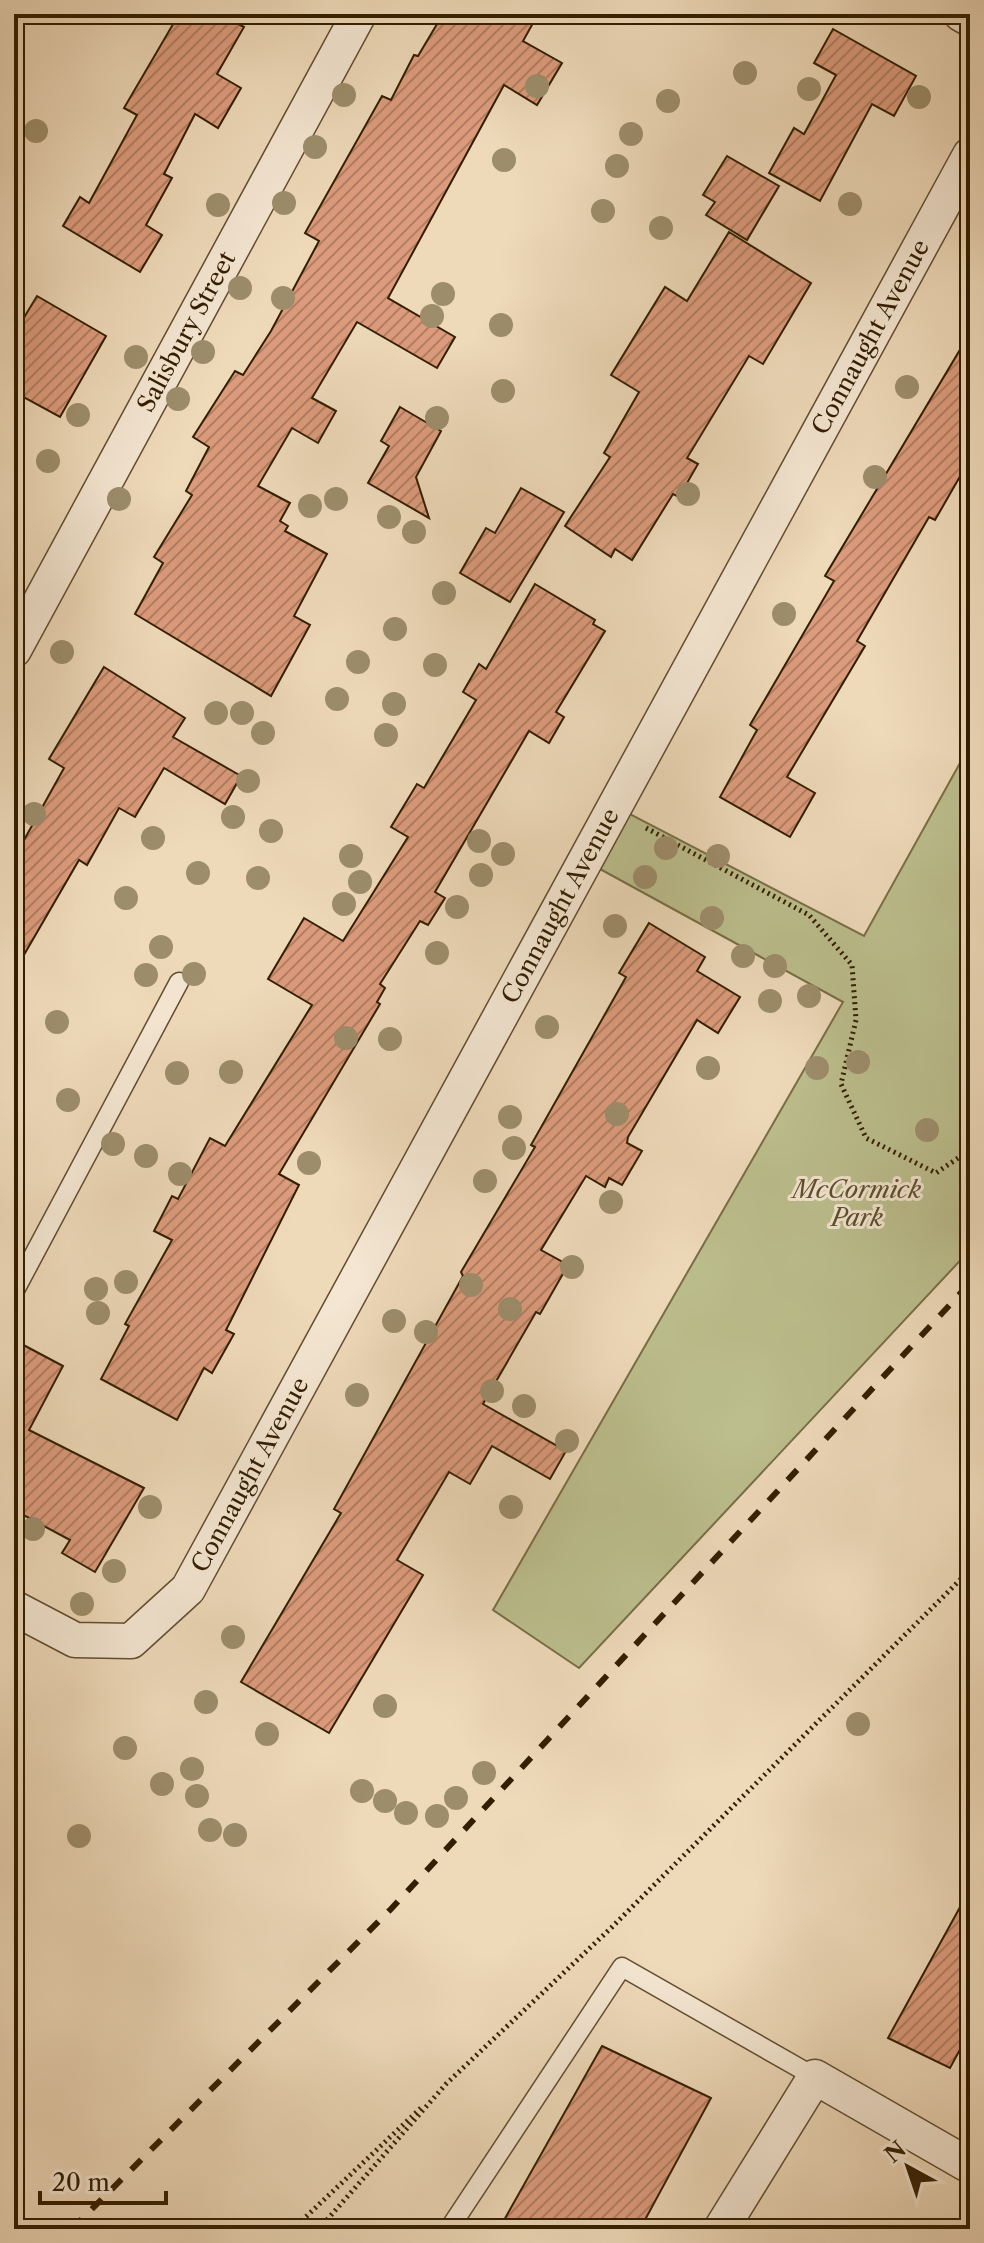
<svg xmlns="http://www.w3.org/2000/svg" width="984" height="2243" viewBox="0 0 984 2243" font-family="'Libre Caslon Text',serif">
<defs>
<pattern id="building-hatch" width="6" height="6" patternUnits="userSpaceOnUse" patternTransform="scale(2)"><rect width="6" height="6" fill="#dc9b7c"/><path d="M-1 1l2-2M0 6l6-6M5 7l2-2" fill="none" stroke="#b37e63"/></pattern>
</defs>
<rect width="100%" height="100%" fill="#eed9b9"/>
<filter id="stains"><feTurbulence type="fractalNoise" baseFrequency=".0025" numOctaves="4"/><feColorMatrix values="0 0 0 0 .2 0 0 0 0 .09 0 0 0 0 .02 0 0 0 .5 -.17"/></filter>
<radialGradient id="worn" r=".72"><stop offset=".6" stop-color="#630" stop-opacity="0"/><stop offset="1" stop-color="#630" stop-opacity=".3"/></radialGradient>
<!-- park -->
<polygon fill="#bcbe8d" stroke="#776e47" stroke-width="2" points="970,745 970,1250 579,1668 493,1610 843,1002 600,869 630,814 864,936"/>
<!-- building -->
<g fill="url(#building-hatch)" stroke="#321e01" stroke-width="2">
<polygon points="179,14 220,14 244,27 217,74 241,88 218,128 195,114 164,174 172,178 146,225 162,235 140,272 63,226 80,197 89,203 137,115 124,108"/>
<polygon points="443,14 538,14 523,41 562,63 537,105 504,85 388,298 455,337 437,368 357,322 312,398 336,411 318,443 292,428 258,486 290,503 280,521 288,526 285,531 327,554 294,616 310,625 271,696 135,614 163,563 154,557 192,495 186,491 209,447 193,437 235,371 243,375 271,331 319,241 305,233 382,96 391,100 414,55 418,56"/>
<polygon points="833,29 916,76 894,116 872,104 820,201 769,173 794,128 804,134 836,75 814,63"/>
<polygon points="727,156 779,186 747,240 706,215 715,202 703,195"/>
<polygon points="729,232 811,283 763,364 749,356 687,458 698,464 679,497 673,494 632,560 615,549 611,557 565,526 610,457 604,453 639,392 611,375 665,287 687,301"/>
<polygon points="37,296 106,336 60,417 14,392 14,334"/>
<polygon points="970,333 970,459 935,520 929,517 857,641 865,646 787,777 815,793 790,837 720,797 757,730 750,725 834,581 825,576"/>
<polygon points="400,407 441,431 416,477 429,518 368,483 389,446 381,441"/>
<polygon points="521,488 564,512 510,602 460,573 486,528 495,533"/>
<polygon points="535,584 595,620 593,624 605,631 556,712 564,717 549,743 529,731 435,892 445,898 428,925 420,921 380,984 385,988 377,1002 380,1004 279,1174 299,1185 226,1330 234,1334 212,1373 204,1368 177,1420 101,1379 129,1326 125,1324 172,1240 154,1231 172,1196 178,1199 210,1138 225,1146 312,1005 268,979 304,918 343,941 408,837 391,827 417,784 424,788 476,700 463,692 479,664 486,669"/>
<polygon points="104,667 185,718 173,737 241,776 225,804 164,768 135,817 119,808 87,865 79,860 14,972 14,858 64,768 49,759"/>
<polygon points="649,923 705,957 697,971 740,997 718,1033 697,1020 628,1137 627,1143 642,1151 622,1185 609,1178 605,1187 586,1176 541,1250 568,1265 540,1314 536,1312 483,1404 566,1451 550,1479 492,1446 470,1484 449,1472 397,1560 423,1575 329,1733 241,1682 341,1513 334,1509 463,1276 461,1272 535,1147 531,1145 626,977 619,973"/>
<polygon points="14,1340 63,1366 29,1430 144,1488 95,1572 62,1553 70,1540 14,1510"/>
<polygon points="970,1889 970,2031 950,2068 888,2038"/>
<polygon points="602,2046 711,2098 640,2229 499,2229"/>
</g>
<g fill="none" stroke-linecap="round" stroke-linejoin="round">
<!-- service casing -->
<g stroke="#614d2f" stroke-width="21">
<g id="service">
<polyline points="14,1292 179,982"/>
<polyline points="449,2229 622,1967 815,2077"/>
</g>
</g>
<!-- minor casing -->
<g stroke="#614d2f" stroke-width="37">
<g id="minor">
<polyline points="961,14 970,19"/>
<path id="s1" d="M14 650 359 14"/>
<path id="s2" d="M14 1608 75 1640 131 1641 188 1589 970 155"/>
<polyline points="721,2229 815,2077 970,2166"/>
</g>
</g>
<!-- path -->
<g stroke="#321e01" stroke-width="5" stroke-dasharray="2 4" stroke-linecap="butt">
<polyline points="646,828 809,915 852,965 856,1020 841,1084 866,1138 936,1173 970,1150"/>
<polyline points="293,2229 422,2107"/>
<polyline points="319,2229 446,2084 611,1928 970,1570"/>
</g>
<!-- service -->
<use href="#service" stroke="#f4e6d2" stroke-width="18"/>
<!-- minor -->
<use href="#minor" stroke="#f4e6d2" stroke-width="34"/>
<!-- rail -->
<polyline stroke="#321e01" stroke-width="6" stroke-dasharray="14 14" stroke-linecap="butt" points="72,2229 391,1909 970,1283"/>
</g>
<!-- trees -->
<g fill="#9d8d6b">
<circle cx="745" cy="73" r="12"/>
<circle cx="537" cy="86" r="12"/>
<circle cx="809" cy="89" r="12"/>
<circle cx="344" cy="95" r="12"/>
<circle cx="919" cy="97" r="12"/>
<circle cx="668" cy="101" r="12"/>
<circle cx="36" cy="131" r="12"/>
<circle cx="631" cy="134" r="12"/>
<circle cx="315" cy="147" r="12"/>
<circle cx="504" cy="160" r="12"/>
<circle cx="617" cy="166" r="12"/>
<circle cx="284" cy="203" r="12"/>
<circle cx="850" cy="204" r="12"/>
<circle cx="218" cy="205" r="12"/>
<circle cx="603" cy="211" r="12"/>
<circle cx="661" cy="228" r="12"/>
<circle cx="240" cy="288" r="12"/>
<circle cx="443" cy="294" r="12"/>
<circle cx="283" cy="298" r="12"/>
<circle cx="432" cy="316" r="12"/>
<circle cx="501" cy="325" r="12"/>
<circle cx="203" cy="352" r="12"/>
<circle cx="136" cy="357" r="12"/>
<circle cx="907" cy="387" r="12"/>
<circle cx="503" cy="391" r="12"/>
<circle cx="178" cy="399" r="12"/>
<circle cx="78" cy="415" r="12"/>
<circle cx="437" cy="418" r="12"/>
<circle cx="48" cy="461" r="12"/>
<circle cx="875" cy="477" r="12"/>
<circle cx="688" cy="494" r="12"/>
<circle cx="119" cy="499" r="12"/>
<circle cx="336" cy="499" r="12"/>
<circle cx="310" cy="506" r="12"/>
<circle cx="389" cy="517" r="12"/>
<circle cx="414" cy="532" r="12"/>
<circle cx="444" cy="593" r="12"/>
<circle cx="784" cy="614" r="12"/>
<circle cx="395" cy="629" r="12"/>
<circle cx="62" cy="652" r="12"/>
<circle cx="358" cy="662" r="12"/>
<circle cx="435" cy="665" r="12"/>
<circle cx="337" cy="699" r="12"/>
<circle cx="394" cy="704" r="12"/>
<circle cx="216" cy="713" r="12"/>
<circle cx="242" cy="713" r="12"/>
<circle cx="263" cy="733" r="12"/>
<circle cx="386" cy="735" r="12"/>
<circle cx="248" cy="781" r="12"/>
<circle cx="34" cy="814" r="12"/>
<circle cx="233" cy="817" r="12"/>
<circle cx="271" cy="831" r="12"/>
<circle cx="153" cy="838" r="12"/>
<circle cx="479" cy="841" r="12"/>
<circle cx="666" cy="848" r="12"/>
<circle cx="503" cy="854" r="12"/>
<circle cx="351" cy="856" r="12"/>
<circle cx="718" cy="856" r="12"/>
<circle cx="198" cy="873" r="12"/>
<circle cx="481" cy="875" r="12"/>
<circle cx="645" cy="877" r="12"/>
<circle cx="258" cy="878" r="12"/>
<circle cx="360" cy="882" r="12"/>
<circle cx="126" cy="898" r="12"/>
<circle cx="344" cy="904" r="12"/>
<circle cx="457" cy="907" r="12"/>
<circle cx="712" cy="918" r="12"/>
<circle cx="615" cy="926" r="12"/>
<circle cx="161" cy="947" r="12"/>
<circle cx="437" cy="953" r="12"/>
<circle cx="743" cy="956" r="12"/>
<circle cx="775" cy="966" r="12"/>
<circle cx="194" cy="974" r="12"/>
<circle cx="146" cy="975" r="12"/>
<circle cx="809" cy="996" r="12"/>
<circle cx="770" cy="1001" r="12"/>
<circle cx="57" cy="1022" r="12"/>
<circle cx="547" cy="1027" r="12"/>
<circle cx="346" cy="1038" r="12"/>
<circle cx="390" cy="1039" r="12"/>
<circle cx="858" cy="1062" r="12"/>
<circle cx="708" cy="1068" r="12"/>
<circle cx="817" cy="1068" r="12"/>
<circle cx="231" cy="1072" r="12"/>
<circle cx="177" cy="1073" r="12"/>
<circle cx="68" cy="1100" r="12"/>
<circle cx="617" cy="1114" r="12"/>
<circle cx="510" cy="1117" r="12"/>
<circle cx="927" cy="1130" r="12"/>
<circle cx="113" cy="1144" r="12"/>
<circle cx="514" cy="1148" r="12"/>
<circle cx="146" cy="1156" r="12"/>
<circle cx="309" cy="1163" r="12"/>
<circle cx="180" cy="1174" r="12"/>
<circle cx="485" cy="1181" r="12"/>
<circle cx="611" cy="1202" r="12"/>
<circle cx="572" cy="1267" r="12"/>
<circle cx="126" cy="1282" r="12"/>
<circle cx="471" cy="1285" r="12"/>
<circle cx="96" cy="1289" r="12"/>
<circle cx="510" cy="1309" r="12"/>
<circle cx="98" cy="1313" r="12"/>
<circle cx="394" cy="1321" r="12"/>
<circle cx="426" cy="1332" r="12"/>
<circle cx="492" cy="1391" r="12"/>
<circle cx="357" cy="1395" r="12"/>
<circle cx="524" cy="1406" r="12"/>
<circle cx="567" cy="1441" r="12"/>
<circle cx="150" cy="1507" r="12"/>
<circle cx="511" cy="1507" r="12"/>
<circle cx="33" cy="1529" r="12"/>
<circle cx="114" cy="1571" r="12"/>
<circle cx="82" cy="1604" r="12"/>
<circle cx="233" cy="1637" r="12"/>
<circle cx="206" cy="1702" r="12"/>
<circle cx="385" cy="1706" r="12"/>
<circle cx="858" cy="1724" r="12"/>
<circle cx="267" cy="1734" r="12"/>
<circle cx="125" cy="1748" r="12"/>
<circle cx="192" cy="1769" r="12"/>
<circle cx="484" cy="1773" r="12"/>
<circle cx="162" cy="1784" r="12"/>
<circle cx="362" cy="1791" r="12"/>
<circle cx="197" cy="1796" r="12"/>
<circle cx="456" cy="1798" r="12"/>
<circle cx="385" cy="1801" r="12"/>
<circle cx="406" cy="1813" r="12"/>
<circle cx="437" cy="1816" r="12"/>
<circle cx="210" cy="1830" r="12"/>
<circle cx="235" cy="1835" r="12"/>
<circle cx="79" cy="1836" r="12"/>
</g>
<g text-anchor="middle" stroke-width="6" stroke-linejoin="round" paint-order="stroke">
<!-- street labels -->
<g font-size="24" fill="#321e01" stroke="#f4e6d2">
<text dy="8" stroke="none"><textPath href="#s1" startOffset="362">Salisbury Street</textPath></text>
<text dy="8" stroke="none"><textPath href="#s2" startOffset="1628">Connaught Avenue</textPath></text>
<text dy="8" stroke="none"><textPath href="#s2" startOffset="980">Connaught Avenue</textPath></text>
<text dy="8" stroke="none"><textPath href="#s2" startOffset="332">Connaught Avenue</textPath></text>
</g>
<!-- park labels -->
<g font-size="24" font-style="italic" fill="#5b4e2b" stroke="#f4e6d2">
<text x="857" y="1198">McCormick<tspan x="857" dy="28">Park</tspan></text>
</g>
</g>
<!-- margin -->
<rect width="984" height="2243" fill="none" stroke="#eed9b9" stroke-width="48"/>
<rect x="16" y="16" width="952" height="2211" fill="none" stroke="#321e01" stroke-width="4"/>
<rect x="24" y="24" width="936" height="2195" fill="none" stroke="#321e01" stroke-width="2"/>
<!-- north arrow -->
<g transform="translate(908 2167) rotate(320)" stroke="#f4e6d2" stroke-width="6" paint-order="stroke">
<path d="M0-6L14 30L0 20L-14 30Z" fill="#321e01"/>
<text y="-12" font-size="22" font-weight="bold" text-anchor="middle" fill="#321e01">N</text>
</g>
<!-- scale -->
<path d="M40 2191v12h126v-12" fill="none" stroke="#321e01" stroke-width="4"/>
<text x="52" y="2191" font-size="24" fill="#321e01" stroke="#f4e6d2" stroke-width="6" paint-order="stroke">20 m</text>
<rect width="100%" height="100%" filter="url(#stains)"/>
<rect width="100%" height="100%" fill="url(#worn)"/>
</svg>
